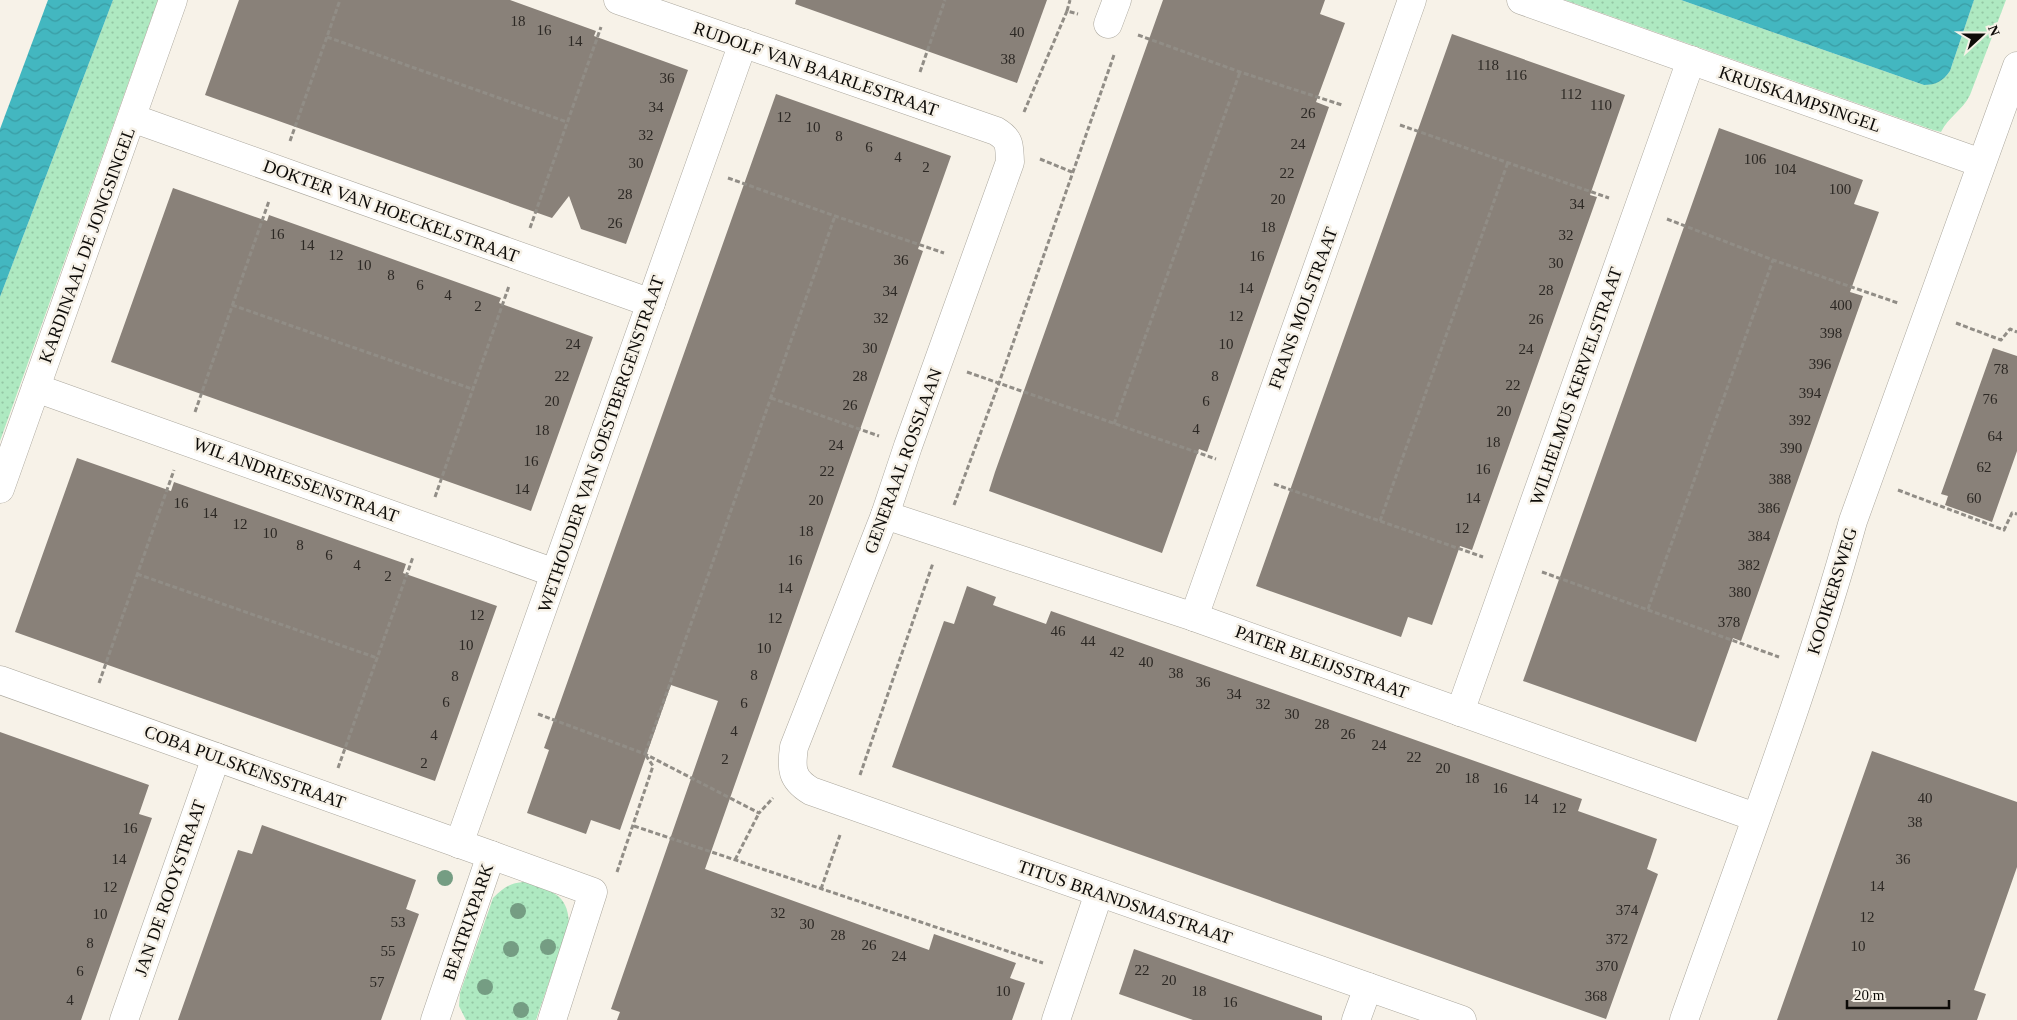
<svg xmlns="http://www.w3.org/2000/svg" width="2017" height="1020" viewBox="0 0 2017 1020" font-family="Georgia,serif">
<defs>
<pattern id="grass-dots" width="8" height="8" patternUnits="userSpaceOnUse" patternTransform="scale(1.25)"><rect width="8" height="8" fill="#aee9c1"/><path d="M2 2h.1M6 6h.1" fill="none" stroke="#94c6a4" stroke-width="1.8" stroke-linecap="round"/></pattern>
<pattern id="water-waves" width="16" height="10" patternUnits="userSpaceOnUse" patternTransform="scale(1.25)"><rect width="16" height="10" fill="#43b7c0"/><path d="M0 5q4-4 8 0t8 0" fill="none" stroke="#3a9ca4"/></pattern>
</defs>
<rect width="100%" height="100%" fill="#f7f2e8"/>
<!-- grass -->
<g fill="url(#grass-dots)">
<polygon points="113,0 158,0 0,441 0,297"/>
<path d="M1565 0H1681L1924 85C1935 85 1944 80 1950 71L1974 0H2006L1970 95C1963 110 1948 117 1941 132L1933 130Z"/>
<path d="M524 882C550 891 568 892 569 924L537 1017 536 1020H466L459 1006 460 993 493 898C503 888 509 883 524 882Z"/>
</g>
<!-- water -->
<g fill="url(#water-waves)">
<polygon points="48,0 113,0 0,297 0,129"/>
<path d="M1681 0H1974L1950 71C1943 81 1936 85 1924 85Z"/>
</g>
<!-- building -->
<g fill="#898179">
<polygon points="239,0 510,0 596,31 594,36 688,70 626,244 581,229 569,196 552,218 205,95"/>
<polygon points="796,0 1047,0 1017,83 795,4"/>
<polygon points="1163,0 1325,0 1320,14 1345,23 1316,102 1329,107 1207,452 1199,449 1162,553 989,491 995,472"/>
<polygon points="1452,34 1625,95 1590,195 1597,197 1472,550 1460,546 1432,625 1408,617 1401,637 1256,586"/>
<polygon points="776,94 951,156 918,249 923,251 705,869 929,950 934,934 1016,963 1010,978 1025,983 1012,1020 617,1020 620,1012 611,1009 718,701 671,685 620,830 591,820 586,834 527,813 549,750 544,748"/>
<polygon points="1719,128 1863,180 1854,204 1879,212 1850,292 1863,296 1741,641 1733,638 1696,742 1523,681"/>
<polygon points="173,188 267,221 269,215 356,246 501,298 499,303 593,337 531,511 111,362"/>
<polygon points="1993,348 2017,356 2017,451 1992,522 1945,505 1948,496 1941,494"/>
<polygon points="77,458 171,491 174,482 349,544 406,564 403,573 497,606 435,781 15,632"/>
<polygon points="967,586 996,597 993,605 1046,624 1051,611 1582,799 1578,811 1657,839 1647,869 1658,874 1606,1019 892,767 944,621 954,624"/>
<polygon points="0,732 149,785 139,814 152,818 81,1020 0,1020"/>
<polygon points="1872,751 2017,802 2017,867 1974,990 1986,994 1977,1020 1777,1020"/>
<polygon points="262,825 416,880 406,909 419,914 381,1020 178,1020 238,850 252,854"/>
<polygon points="1134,949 1322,1016 1322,1020 1193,1020 1119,994"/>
</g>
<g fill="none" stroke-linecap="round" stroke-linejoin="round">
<!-- minor casing -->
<g stroke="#aba79d" stroke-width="29">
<g id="minor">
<path d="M618 0 996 131C1011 140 1009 146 1010 162L908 446 885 515 794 747C791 768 791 779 811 791L1462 1020"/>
<polyline points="1521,0 1981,163"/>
<polyline points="1108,24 1117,0"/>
<polyline points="132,118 651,303"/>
<polyline points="36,388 555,573"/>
<polyline points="0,489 173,0"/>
<polyline points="885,515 1194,617 1755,817"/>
<polyline points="1194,617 1412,0"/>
<polyline points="0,680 491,855"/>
<polyline points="1460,712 1691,60"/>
<polyline points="459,844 743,43"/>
<polyline points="124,1020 216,757"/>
<polyline points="435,1020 491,855 593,892 552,1020"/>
<polyline points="1056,1020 1099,893"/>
<polyline points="1356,1020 1368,987"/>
</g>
</g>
<!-- tertiary casing -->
<g stroke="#aba79d" stroke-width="29">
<path id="tertiary" d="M1684 1020C1742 855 1806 690 1853 521L2017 66"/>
</g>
<!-- path -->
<g stroke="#918d86" stroke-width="3" stroke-dasharray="5 2.5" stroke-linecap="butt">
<polyline points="1067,11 1070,0"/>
<polyline points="1138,35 1240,72 1342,105"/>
<polyline points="327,37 567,122"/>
<polyline points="920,72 945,0"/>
<polyline points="1024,112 1067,11 1078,14"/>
<polyline points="1400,125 1609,198"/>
<polyline points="290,141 340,0"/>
<polyline points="1040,159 1072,172"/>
<polyline points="728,178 835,216 944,253"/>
<polyline points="1667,219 1773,260 1898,303"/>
<polyline points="530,228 601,27"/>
<polyline points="232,305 472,389"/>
<polyline points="1956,323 2001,340 2010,329 2017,332"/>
<polyline points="967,372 1216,459"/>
<polyline points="771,398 879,436"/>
<polyline points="195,412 269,201"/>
<polyline points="1114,424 1240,72"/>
<polyline points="1274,484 1483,557"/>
<polyline points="1898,490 2004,530 2012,513 2017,514"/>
<polyline points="435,497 509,286"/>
<polyline points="954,505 999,383 1114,55"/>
<polyline points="1380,521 1508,162"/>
<polyline points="1542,572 1779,657"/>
<polyline points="137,574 377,658"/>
<polyline points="1648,609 1773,260"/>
<polyline points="99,683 174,470"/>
<polyline points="538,714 645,754 759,813 773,798"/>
<polyline points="338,768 413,557"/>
<polyline points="860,775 933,563"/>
<polyline points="634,826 1043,963"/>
<polyline points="735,860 759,813"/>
<polyline points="617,872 653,766 645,754 835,216"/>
<polyline points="821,889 840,835"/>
</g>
<!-- minor -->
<use href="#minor" stroke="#fff" stroke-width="28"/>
<!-- tertiary -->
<use href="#tertiary" stroke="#fff" stroke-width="28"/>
</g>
<!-- trees -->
<g fill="#759d83">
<circle cx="445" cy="878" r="8"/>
<circle cx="518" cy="911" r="8"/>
<circle cx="548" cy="947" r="8"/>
<circle cx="511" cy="949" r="8"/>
<circle cx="485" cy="987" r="8"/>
<circle cx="521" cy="1010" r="8"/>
</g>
<g text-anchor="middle" stroke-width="5" stroke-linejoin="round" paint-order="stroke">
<!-- number labels -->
<g font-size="15" fill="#2c2824">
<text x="518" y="26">18</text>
<text x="544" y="35">16</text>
<text x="1017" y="37">40</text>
<text x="575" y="46">14</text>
<text x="1008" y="64">38</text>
<text x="1488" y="70">118</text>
<text x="1516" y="80">116</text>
<text x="667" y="83">36</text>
<text x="1571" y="99">112</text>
<text x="1601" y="110">110</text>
<text x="656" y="112">34</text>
<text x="1308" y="118">26</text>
<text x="784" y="122">12</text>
<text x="813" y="132">10</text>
<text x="646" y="140">32</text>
<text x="839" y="141">8</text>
<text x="1298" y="149">24</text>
<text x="869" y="152">6</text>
<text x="898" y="162">4</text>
<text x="1755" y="164">106</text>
<text x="636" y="168">30</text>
<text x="926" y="172">2</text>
<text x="1785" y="174">104</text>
<text x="1287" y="178">22</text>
<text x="1840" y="194">100</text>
<text x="625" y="199">28</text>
<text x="1278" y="204">20</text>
<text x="1577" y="209">34</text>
<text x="615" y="228">26</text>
<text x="1268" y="232">18</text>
<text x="277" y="239">16</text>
<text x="1566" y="240">32</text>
<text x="307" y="250">14</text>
<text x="336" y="260">12</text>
<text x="1257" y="261">16</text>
<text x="901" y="265">36</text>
<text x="1556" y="268">30</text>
<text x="364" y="270">10</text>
<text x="391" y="280">8</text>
<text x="420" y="290">6</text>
<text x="1246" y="293">14</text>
<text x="1546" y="295">28</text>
<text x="890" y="296">34</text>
<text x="448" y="300">4</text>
<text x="1841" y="310">400</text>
<text x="478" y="311">2</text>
<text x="1236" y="321">12</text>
<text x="881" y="323">32</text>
<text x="1536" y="324">26</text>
<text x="1831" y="338">398</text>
<text x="573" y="349">24</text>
<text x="1226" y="349">10</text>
<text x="870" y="353">30</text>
<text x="1526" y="354">24</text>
<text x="1820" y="369">396</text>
<text x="2001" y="374">78</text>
<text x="562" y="381">22</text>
<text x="860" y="381">28</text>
<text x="1215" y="381">8</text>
<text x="1513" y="390">22</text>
<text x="1810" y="398">394</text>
<text x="1990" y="404">76</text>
<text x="552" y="406">20</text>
<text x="1206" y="406">6</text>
<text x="850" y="410">26</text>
<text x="1504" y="416">20</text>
<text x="1800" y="425">392</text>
<text x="1196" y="434">4</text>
<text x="542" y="435">18</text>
<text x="1995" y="441">64</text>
<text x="1493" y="447">18</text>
<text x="836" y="450">24</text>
<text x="1791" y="453">390</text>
<text x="531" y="466">16</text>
<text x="1984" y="472">62</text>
<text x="1483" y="474">16</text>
<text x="827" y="476">22</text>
<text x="1780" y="484">388</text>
<text x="522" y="494">14</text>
<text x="1473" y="503">14</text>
<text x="1974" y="503">60</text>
<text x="816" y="505">20</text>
<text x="181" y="508">16</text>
<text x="1769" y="513">386</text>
<text x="210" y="518">14</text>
<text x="240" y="529">12</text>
<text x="1462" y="533">12</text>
<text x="806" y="536">18</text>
<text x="270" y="538">10</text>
<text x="1759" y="541">384</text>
<text x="300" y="550">8</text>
<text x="329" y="560">6</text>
<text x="795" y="565">16</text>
<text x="357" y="570">4</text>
<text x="1749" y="570">382</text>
<text x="388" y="581">2</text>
<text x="785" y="593">14</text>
<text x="1740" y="597">380</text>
<text x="477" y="620">12</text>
<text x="775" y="623">12</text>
<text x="1729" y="627">378</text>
<text x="1058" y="636">46</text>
<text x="1088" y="646">44</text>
<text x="466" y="650">10</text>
<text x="764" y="653">10</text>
<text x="1117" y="657">42</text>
<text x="1146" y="667">40</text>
<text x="1176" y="678">38</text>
<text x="754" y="680">8</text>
<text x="455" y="681">8</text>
<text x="1203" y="687">36</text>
<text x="1234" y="699">34</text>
<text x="446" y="707">6</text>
<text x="744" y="708">6</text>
<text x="1263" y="709">32</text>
<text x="1292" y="719">30</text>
<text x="1322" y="729">28</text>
<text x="734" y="736">4</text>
<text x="1348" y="739">26</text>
<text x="434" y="740">4</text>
<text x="1379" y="750">24</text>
<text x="1414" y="762">22</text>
<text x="725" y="764">2</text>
<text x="424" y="768">2</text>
<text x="1443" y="773">20</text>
<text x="1472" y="783">18</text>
<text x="1500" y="793">16</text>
<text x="1925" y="803">40</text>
<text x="1531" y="804">14</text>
<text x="1559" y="813">12</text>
<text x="1915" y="827">38</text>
<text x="130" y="833">16</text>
<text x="119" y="864">14</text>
<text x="1903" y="864">36</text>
<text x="1877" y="891">14</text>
<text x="110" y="892">12</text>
<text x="1627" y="915">374</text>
<text x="778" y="918">32</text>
<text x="100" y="919">10</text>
<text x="1867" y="922">12</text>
<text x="398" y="927">53</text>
<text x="807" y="929">30</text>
<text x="838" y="940">28</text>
<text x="1617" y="944">372</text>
<text x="90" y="948">8</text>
<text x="869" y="950">26</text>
<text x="1858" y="951">10</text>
<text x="388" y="956">55</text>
<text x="899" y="961">24</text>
<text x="1607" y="971">370</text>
<text x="1142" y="975">22</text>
<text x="80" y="976">6</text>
<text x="1169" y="985">20</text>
<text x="377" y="987">57</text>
<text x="1003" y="996">10</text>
<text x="1199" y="996">18</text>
<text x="1596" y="1001">368</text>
<text x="70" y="1005">4</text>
<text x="1230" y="1007">16</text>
</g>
<!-- street labels -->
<g font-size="18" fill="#0d0b08" stroke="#f7f2e8">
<text transform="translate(816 69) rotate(19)" y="6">RUDOLF VAN BAARLESTRAAT</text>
<text transform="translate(1800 99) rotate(19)" y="6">KRUISKAMPSINGEL</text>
<text transform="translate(391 211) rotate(20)" y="6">DOKTER VAN HOECKELSTRAAT</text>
<text transform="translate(87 245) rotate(-70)" y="6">KARDINAAL DE JONGSINGEL</text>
<text transform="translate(1303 308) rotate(-70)" y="6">FRANS MOLSTRAAT</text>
<text transform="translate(1576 386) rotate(-71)" y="6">WILHELMUS KERVELSTRAAT</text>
<text transform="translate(601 444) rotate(-71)" y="6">WETHOUDER VAN SOESTBERGENSTRAAT</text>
<text transform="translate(903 461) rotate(-70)" y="6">GENERAAL ROSSLAAN</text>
<text transform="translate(296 480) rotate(20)" y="6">WIL ANDRIESSENSTRAAT</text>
<text transform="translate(1832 591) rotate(-73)" y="6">KOOIKERSWEG</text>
<text transform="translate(1322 662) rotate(20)" y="6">PATER BLEIJSSTRAAT</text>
<text transform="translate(245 767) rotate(20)" y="6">COBA PULSKENSSTRAAT</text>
<text transform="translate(170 888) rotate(-71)" y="6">JAN DE ROOYSTRAAT</text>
<text transform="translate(1125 902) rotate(19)" y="6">TITUS BRANDSMASTRAAT</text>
<text transform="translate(468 922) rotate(-71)" y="6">BEATRIXPARK</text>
</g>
</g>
<!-- north arrow -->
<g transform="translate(1982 35) rotate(69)" stroke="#f7f2e8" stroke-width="4" paint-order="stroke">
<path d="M0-4L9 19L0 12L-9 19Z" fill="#0d0b08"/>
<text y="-8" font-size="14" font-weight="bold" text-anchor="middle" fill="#0d0b08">N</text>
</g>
<!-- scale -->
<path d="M1847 1000v8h102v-8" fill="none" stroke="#0d0b08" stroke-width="2.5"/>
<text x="1854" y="1000" font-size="15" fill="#0d0b08" stroke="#f7f2e8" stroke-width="4" paint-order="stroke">20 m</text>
</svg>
